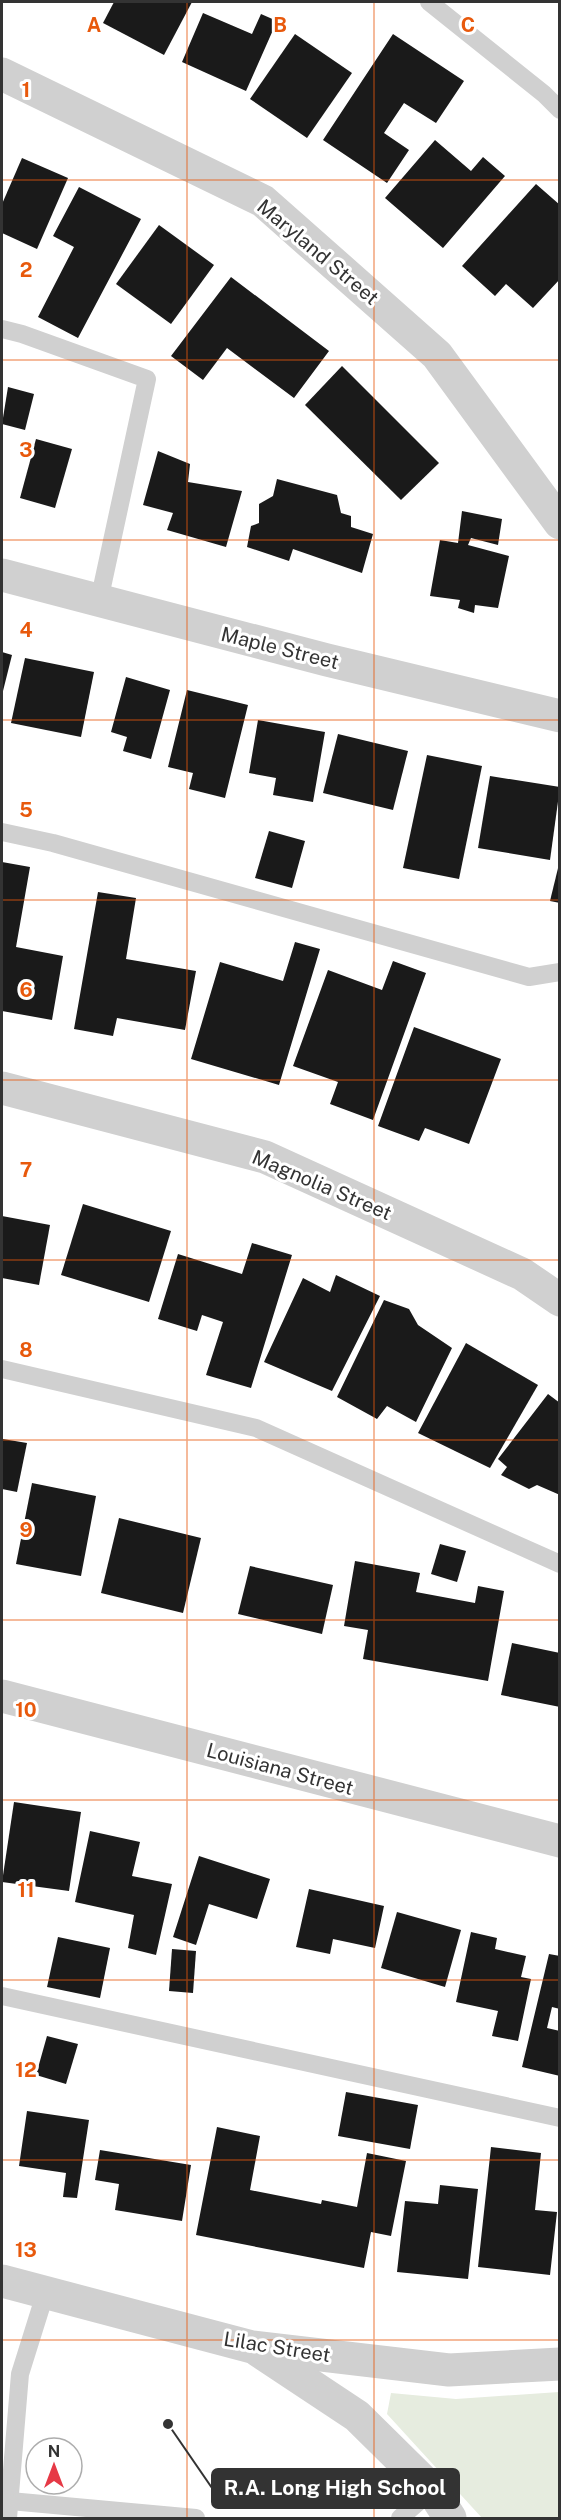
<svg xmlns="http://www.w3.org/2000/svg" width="561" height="2520" viewBox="0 0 561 2520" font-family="'Public Sans',sans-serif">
<rect width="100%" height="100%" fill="#fff"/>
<!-- green -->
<polygon fill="#e6ecdf" points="559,2392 559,2518 482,2518 387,2414 391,2393 456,2399"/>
<!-- building -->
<g fill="#1a1a1a">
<polygon points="114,2 192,2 164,55 103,23"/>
<polygon points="203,13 252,34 261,14 277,21 246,91 182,62"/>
<polygon points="295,34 352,73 307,138 250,99"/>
<polygon points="393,34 464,81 436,123 404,103 384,133 409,150 387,183 323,140"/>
<polygon points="435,140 471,171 483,157 505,176 443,248 385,198"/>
<polygon points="22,158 68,178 37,249 2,233 2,204"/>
<polygon points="536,184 560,205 560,279 533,308 506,284 495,296 462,266"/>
<polygon points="79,187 141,219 78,338 38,317 74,247 53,236"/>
<polygon points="159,225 214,265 171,324 116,284"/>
<polygon points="231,277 329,351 294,398 227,348 203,380 171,356"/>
<polygon points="342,366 439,463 401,500 305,405"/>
<polygon points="8,387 34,394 25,430 2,424"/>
<polygon points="36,439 72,449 55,508 20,498"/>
<polygon points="158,451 190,464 188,482 242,491 226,547 167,530 173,513 143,505"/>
<polygon points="277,479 337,495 341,513 351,516 351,527 373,534 362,573 293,549 289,561 247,547 251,526 259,523 259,504 273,496"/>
<polygon points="462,511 502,519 498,545 471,538 468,545 509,556 498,608 475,605 474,613 458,608 460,600 430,596 440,540 458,543"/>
<polygon points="2,652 12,655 2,695"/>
<polygon points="25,658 94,672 81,737 11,723"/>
<polygon points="126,677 170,690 151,759 123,751 127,737 111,732"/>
<polygon points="187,690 248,705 225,798 189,789 193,773 168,767"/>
<polygon points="258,720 325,732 313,802 273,795 276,778 249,773"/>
<polygon points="338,734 408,751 393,810 323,793"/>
<polygon points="427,755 482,766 459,879 403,868"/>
<polygon points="490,776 560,787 550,860 478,848"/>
<polygon points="269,831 305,841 292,888 255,878"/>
<polygon points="2,862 30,867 16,947 63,956 52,1020 2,1011"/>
<polygon points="559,864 560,865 560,903 550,901"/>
<polygon points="98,892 136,898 126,959 196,971 185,1030 117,1018 113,1036 74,1029"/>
<polygon points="295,942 320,949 279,1085 191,1059 220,962 283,981"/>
<polygon points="393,961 426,973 373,1120 330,1104 338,1082 293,1066 328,970 382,990"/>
<polygon points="414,1027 501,1059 469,1144 425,1128 419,1141 378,1126"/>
<polygon points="83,1204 171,1231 149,1302 61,1275"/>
<polygon points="2,1216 50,1225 39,1285 2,1278"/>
<polygon points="252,1243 292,1255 251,1388 206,1375 223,1322 202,1315 197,1331 158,1319 178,1254 242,1274"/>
<polygon points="336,1275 380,1296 332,1391 264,1362 303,1278 330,1292"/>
<polygon points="384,1300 409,1309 418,1325 452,1348 416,1422 387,1406 377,1419 337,1397"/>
<polygon points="466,1343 538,1385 490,1468 418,1433"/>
<polygon points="548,1394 560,1403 560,1495 537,1485 529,1489 501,1475 507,1467 498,1459"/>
<polygon points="3,1439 27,1443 17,1492 2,1489"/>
<polygon points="32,1483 96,1496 81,1576 16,1564"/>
<polygon points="119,1518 201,1538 183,1613 101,1593"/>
<polygon points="440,1544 466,1551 457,1582 431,1574"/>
<polygon points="355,1561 420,1573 416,1592 475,1603 478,1586 504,1591 488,1681 363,1659 368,1630 344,1626"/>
<polygon points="250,1566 333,1585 322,1634 238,1614"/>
<polygon points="512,1643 560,1653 560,1707 501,1695"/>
<polygon points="14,1802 81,1812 69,1891 2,1882"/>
<polygon points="90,1831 140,1842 132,1876 172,1884 156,1955 128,1948 134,1915 75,1902"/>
<polygon points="199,1856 270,1879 257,1919 209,1904 196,1945 173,1937"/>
<polygon points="309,1889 384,1906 375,1948 333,1939 330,1954 296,1947"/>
<polygon points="397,1912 461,1930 445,1987 381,1968"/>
<polygon points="471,1932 497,1938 495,1949 526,1956 521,1977 531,1979 518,2041 492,2036 498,2011 456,2002"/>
<polygon points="58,1937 110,1948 100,1998 47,1987"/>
<polygon points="172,1949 196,1951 193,1993 169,1991"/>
<polygon points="549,1954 560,1956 560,2009 552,2007 547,2028 560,2031 560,2076 522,2067"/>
<polygon points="47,2036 78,2044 66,2084 36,2075"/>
<polygon points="346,2092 418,2105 410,2149 338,2136"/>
<polygon points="27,2111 89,2120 77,2198 63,2197 66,2173 19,2166"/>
<polygon points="217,2127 260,2136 250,2190 321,2204 322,2200 357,2207 367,2153 406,2161 391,2236 371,2232 364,2268 196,2235"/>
<polygon points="491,2147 541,2153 535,2210 557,2212 550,2275 478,2267"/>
<polygon points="100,2150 191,2165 182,2221 115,2210 119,2184 95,2180"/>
<polygon points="440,2185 478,2189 468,2279 397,2272 405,2201 438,2204"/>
</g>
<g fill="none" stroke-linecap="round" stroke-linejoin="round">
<!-- service -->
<g stroke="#d0d0d0" stroke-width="18">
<polyline points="429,2 544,94 560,110"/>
<polyline points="2,329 22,334 147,379 99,601"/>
<polyline points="2,832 53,843 529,977 560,972"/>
<polyline points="2,1369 256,1428 560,1564"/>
<polyline points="2,1996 560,2118"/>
<polyline points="10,2501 196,2518"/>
<polyline points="8,2518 20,2374 46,2291"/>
<polyline points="400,2518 432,2490"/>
</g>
<!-- minor -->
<g stroke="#d0d0d0" stroke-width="33">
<polyline points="2,74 263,201 437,355 560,523"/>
<polyline points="2,575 327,660 560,716"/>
<polyline points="2,1088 265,1157 522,1274 560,1300"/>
<polyline points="2,2281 252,2347 449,2370 560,2364"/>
<polyline points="259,2351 357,2416 432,2490 450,2518"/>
</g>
<!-- tertiary -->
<polyline stroke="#d0d0d0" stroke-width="33" points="2,1696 560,1841"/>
</g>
<!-- grid -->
<path fill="none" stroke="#e8590c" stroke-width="1.5" stroke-opacity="0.55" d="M187 2V2518M374 2V2518M2 180H560M2 360H560M2 540H560M2 720H560M2 900H560M2 1080H560M2 1260H560M2 1440H560M2 1620H560M2 1800H560M2 1980H560M2 2160H560M2 2340H560"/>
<g text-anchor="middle" stroke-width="6" stroke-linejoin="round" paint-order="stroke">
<!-- street labels -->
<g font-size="20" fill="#333" stroke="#fff">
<text transform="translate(318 252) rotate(40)" y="7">Maryland Street</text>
<text transform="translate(280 648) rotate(14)" y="7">Maple Street</text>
<text transform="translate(322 1185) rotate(23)" y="7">Magnolia Street</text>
<text transform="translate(280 1769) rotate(15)" y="7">Louisiana Street</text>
<text transform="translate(277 2347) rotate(9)" y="7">Lilac Street</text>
</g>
</g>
<g font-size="20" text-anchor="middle" font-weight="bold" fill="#e8590c" stroke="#fff" stroke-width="6" stroke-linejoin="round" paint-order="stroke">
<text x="94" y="32">A</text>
<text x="280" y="32">B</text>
<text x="468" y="32">C</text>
<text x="26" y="97">1</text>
<text x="26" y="277">2</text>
<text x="26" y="457">3</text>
<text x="26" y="637">4</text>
<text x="26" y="817">5</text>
<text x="26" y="997">6</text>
<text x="26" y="1177">7</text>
<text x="26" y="1357">8</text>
<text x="26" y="1537">9</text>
<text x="26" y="1717">10</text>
<text x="26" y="1897">11</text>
<text x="26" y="2077">12</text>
<text x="26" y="2257">13</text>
</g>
<!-- callouts -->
<path fill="none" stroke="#333" stroke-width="2" d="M168 2424L212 2488"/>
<circle fill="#333" stroke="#fff" stroke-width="2" cx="168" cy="2424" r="6"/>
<rect fill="#333" stroke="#333" stroke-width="2" x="212" y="2469" width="247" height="39" rx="6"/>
<g font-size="21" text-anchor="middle" font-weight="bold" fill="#fff">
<text x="335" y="2495">R.A. Long High School</text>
</g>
<!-- border -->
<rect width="561" height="2520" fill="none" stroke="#333333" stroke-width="6"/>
<!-- north arrow -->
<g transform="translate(54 2466)"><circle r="28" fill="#ffffff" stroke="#adadad" stroke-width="1.5"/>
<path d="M0-4.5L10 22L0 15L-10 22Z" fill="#e63946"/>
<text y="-9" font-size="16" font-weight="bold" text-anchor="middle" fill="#333333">N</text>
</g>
</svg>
